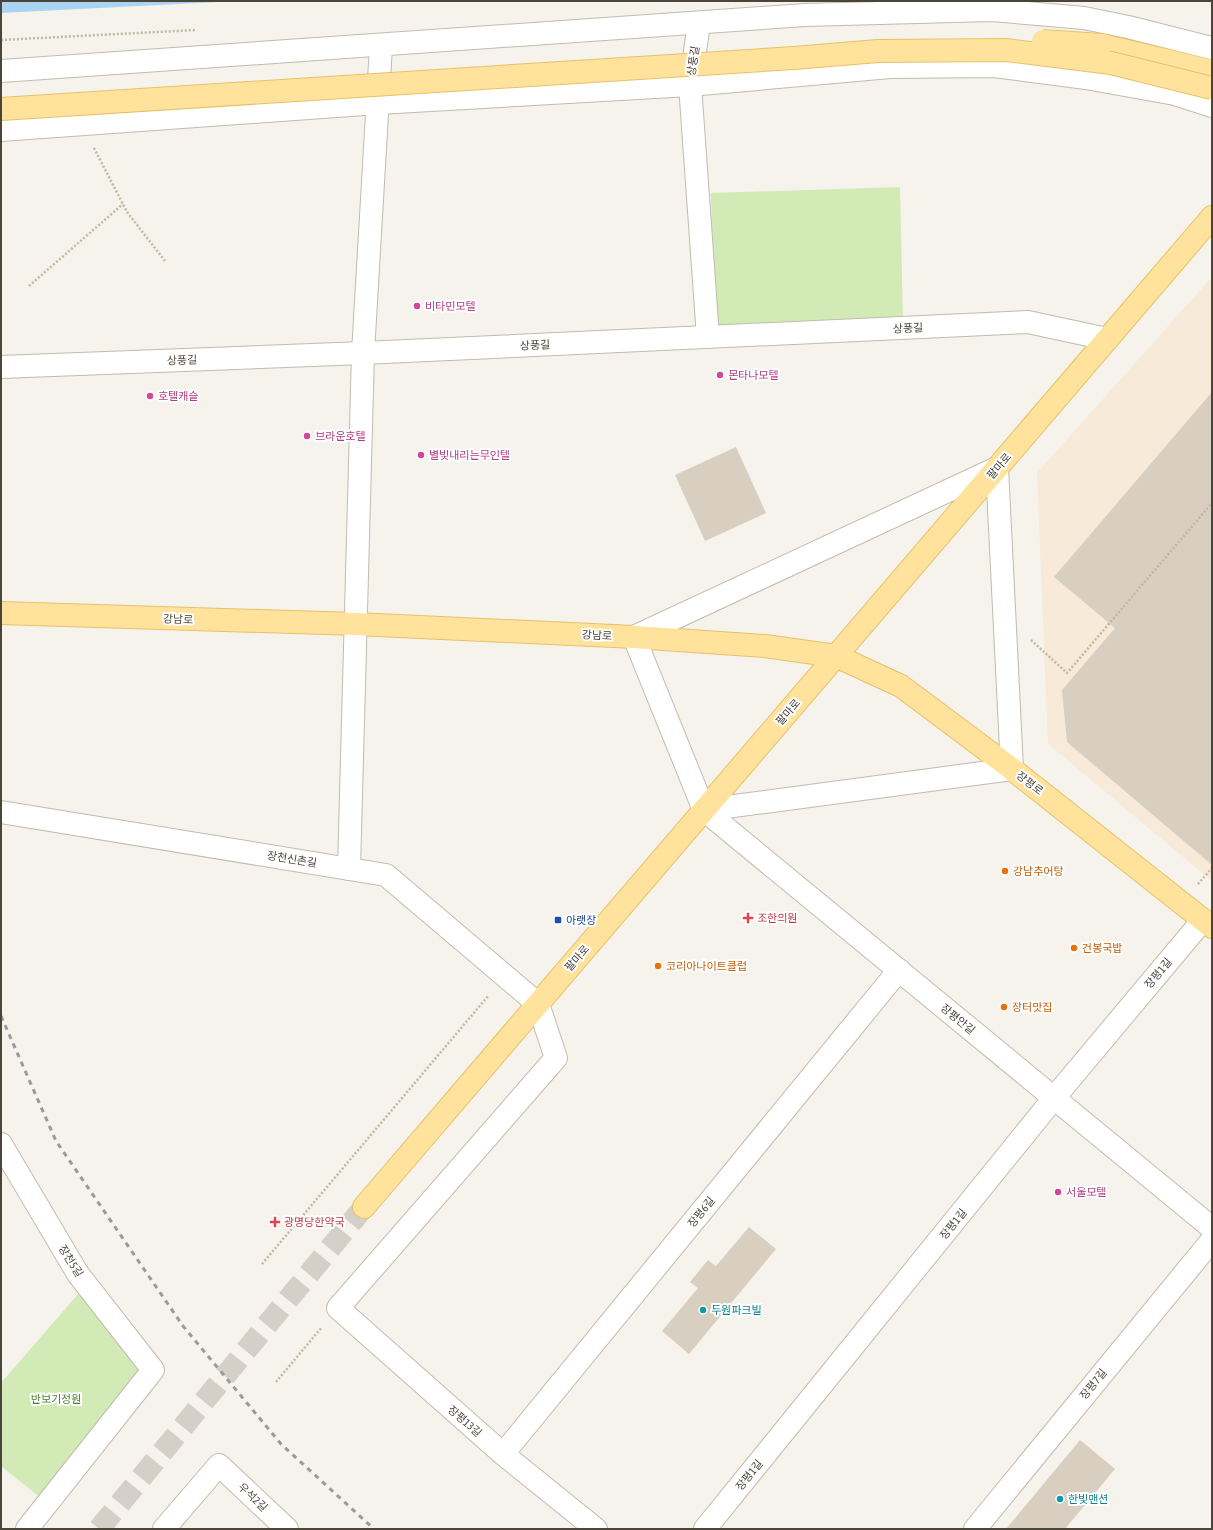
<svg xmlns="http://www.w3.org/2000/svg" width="1213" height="1530" viewBox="0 0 1213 1530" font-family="'Asap Condensed','Noto Sans KR',sans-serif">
<rect width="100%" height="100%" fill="#f6f3ec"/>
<!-- commercial -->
<polygon fill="#f7ead8" points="1212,277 1212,881 1048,744 1037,473"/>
<!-- green -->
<g fill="#d2eab5">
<polygon points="900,187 903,322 714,327 711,193"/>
<polygon points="79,1293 146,1371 42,1499 1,1466 1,1383"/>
</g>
<!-- water -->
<polygon fill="#a9d4f2" points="1,1 237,1 1,13"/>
<!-- building -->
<g fill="#d8cfc1">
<polygon points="1212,392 1212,865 1067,742 1062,690 1115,628 1054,577"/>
<polygon points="736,447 766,513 705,541 675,475"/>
<polygon points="749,1227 776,1249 689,1354 662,1331 698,1288 690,1282 708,1260 716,1266"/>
<polygon points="1080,1440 1115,1469 1065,1529 1006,1529"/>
</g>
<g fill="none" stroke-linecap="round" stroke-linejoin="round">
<!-- major-tunnel -->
<polyline stroke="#d4d0c8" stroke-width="22" stroke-dasharray="22 11" stroke-linecap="butt" points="99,1529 364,1207"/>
<!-- minor casing -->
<g stroke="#c2bbae" stroke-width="24">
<g id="minor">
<polyline points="699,24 690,85 708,337"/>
<polyline points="1,71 805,15 992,10 1084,18 1128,27 1212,48"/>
<polyline points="1,130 378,103 690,85 890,67 994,66 1086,78 1175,94 1212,106"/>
<polyline points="1,367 363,353 1028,322 1107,339"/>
<polyline points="704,810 1012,769 997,468 634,637 704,810 1212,1228"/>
<polyline points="1,812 386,875 538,1004 556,1058 338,1308 503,1454 596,1529"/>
<polyline points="349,869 363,353 381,46"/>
<polyline points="1,1144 78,1274 153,1370 27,1529"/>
<polyline points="503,1454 899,970"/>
<polyline points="164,1529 219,1465 287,1529"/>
<polyline points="705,1529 1054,1098 1203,920"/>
<polyline points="975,1529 1212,1240"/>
</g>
</g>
<!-- major casing -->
<g stroke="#e6c16a" stroke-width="24">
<g id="major">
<polyline points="1101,45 1212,71"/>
<polyline points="1,613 356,624 634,637 765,646 836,656 901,686 1012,769 1212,927"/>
<polyline points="364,1207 1212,217"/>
</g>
</g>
<!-- path -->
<g stroke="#c4b79f" stroke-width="2.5" stroke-dasharray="2 2" stroke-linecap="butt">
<polyline points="1,40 196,30"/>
<polyline points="94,148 127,212 165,261"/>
<polyline points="29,286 123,204"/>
<polyline points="1031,640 1067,673 1212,503"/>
<polyline points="1198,884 1212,868"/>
<polyline points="262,1264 489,995"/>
<polyline points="276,1382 322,1327"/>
</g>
<!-- minor -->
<use href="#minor" stroke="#fff" stroke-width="22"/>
<!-- major -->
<use href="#major" stroke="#ffe39c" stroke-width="22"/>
<!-- rail -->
<polyline stroke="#9a9a9a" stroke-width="3" stroke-dasharray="5 5" stroke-linecap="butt" points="1,1016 56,1141 183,1326 281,1444 374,1529"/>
<!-- major-bridge casing -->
<g stroke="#e6c16a" stroke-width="24" stroke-linecap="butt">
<g id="major-bridge">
<polyline points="1043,41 1101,45"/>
<polyline points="1,109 794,58 878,51 1006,50 1111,63 1212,88"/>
</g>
</g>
<!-- major-bridge -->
<use href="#major-bridge" stroke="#ffe39c" stroke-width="22"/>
</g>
<!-- markers -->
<g fill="#d1479c" stroke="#fff" stroke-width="1.5">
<circle cx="417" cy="306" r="4"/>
<circle cx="720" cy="375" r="4"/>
<circle cx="150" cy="396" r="4"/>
<circle cx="307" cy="436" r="4"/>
<circle cx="421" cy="455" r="4"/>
<circle cx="1058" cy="1192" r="4"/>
</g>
<g fill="#e8710a" stroke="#fff" stroke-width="1.5">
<circle cx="1005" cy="871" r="4"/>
<circle cx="1074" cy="948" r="4"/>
<circle cx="658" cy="966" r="4"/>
<circle cx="1004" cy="1007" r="4"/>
</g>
<g fill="#e0444e" stroke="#fff" stroke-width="1.5">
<path d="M746 912h4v4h4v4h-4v4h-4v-4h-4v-4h4z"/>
<path d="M273 1216h4v4h4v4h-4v4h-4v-4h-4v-4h4z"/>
</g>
<rect fill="#1a4fb4" stroke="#fff" stroke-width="1.5" x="554" y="916" width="8" height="8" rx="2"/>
<g fill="#0f9aa8" stroke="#fff" stroke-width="1.5">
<circle cx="703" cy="1310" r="4"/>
<circle cx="1060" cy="1499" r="4"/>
</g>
<g text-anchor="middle" stroke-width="4" stroke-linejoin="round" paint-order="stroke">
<!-- street labels -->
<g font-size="11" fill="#4b4439" stroke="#fff">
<text transform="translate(693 61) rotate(-82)" y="4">상풍길</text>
<text transform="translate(908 328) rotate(-3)" y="4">상풍길</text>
<text transform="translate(535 345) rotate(-3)" y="4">상풍길</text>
<text transform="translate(182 360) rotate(-2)" y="4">상풍길</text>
<text transform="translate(999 466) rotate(-49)" y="4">팔마로</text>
<text transform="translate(178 619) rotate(2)" y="4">강남로</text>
<text transform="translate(597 635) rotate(3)" y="4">강남로</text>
<text transform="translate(788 712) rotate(-49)" y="4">팔마로</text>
<text transform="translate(1030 783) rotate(38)" y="4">장평로</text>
<text transform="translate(292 859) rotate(9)" y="4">장천신촌길</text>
<text transform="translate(577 958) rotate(-49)" y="4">팔마로</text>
<text transform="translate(1158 973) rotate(-50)" y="4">장평1길</text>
<text transform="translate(958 1019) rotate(39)" y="4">장평안길</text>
<text transform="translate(701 1212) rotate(-51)" y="4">장평6길</text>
<text transform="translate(953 1224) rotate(-51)" y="4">장평1길</text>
<text transform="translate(71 1261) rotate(58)" y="4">장천5길</text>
<text transform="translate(1093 1384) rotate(-51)" y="4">장평7길</text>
<text transform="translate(465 1421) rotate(41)" y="4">장평13길</text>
<text transform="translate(749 1475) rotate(-51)" y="4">장평1길</text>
<text transform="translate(253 1497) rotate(43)" y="4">우석2길</text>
</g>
<!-- hotel labels -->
<g font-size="11" fill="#b23c85" stroke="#fff" text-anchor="start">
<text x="425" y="310">비타민모텔</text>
<text x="728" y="379">몬타나모텔</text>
<text x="158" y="400">호텔캐슬</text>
<text x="315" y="440">브라운호텔</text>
<text x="429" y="459">별빛내리는무인텔</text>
<text x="1066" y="1196">서울모텔</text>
</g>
<!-- food labels -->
<g font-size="11" fill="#c56008" stroke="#fff" text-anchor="start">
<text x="1013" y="875">강남추어탕</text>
<text x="1082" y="952">건봉국밥</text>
<text x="666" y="970">코리아나이트클럽</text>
<text x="1012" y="1011">장터맛집</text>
</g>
<!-- health labels -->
<g font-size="11" fill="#be3a42" stroke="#fff" text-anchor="start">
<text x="757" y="922">조한의원</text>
<text x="284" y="1226">광명당한약국</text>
</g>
<!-- transit labels -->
<g font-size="11" fill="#164399" stroke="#fff" text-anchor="start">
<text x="566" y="924">아랫장</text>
</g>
<!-- culture labels -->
<g font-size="11" fill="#0d838f" stroke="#fff" text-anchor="start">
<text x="711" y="1314">두원파크빌</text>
<text x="1068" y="1503">한빛맨션</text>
</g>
<!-- park labels -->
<g font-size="11" fill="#4a7f2a" stroke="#fff">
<text x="56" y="1403">반보기정원</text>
</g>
</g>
<!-- border -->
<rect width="1213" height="1530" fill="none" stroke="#4b4439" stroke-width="4"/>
</svg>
